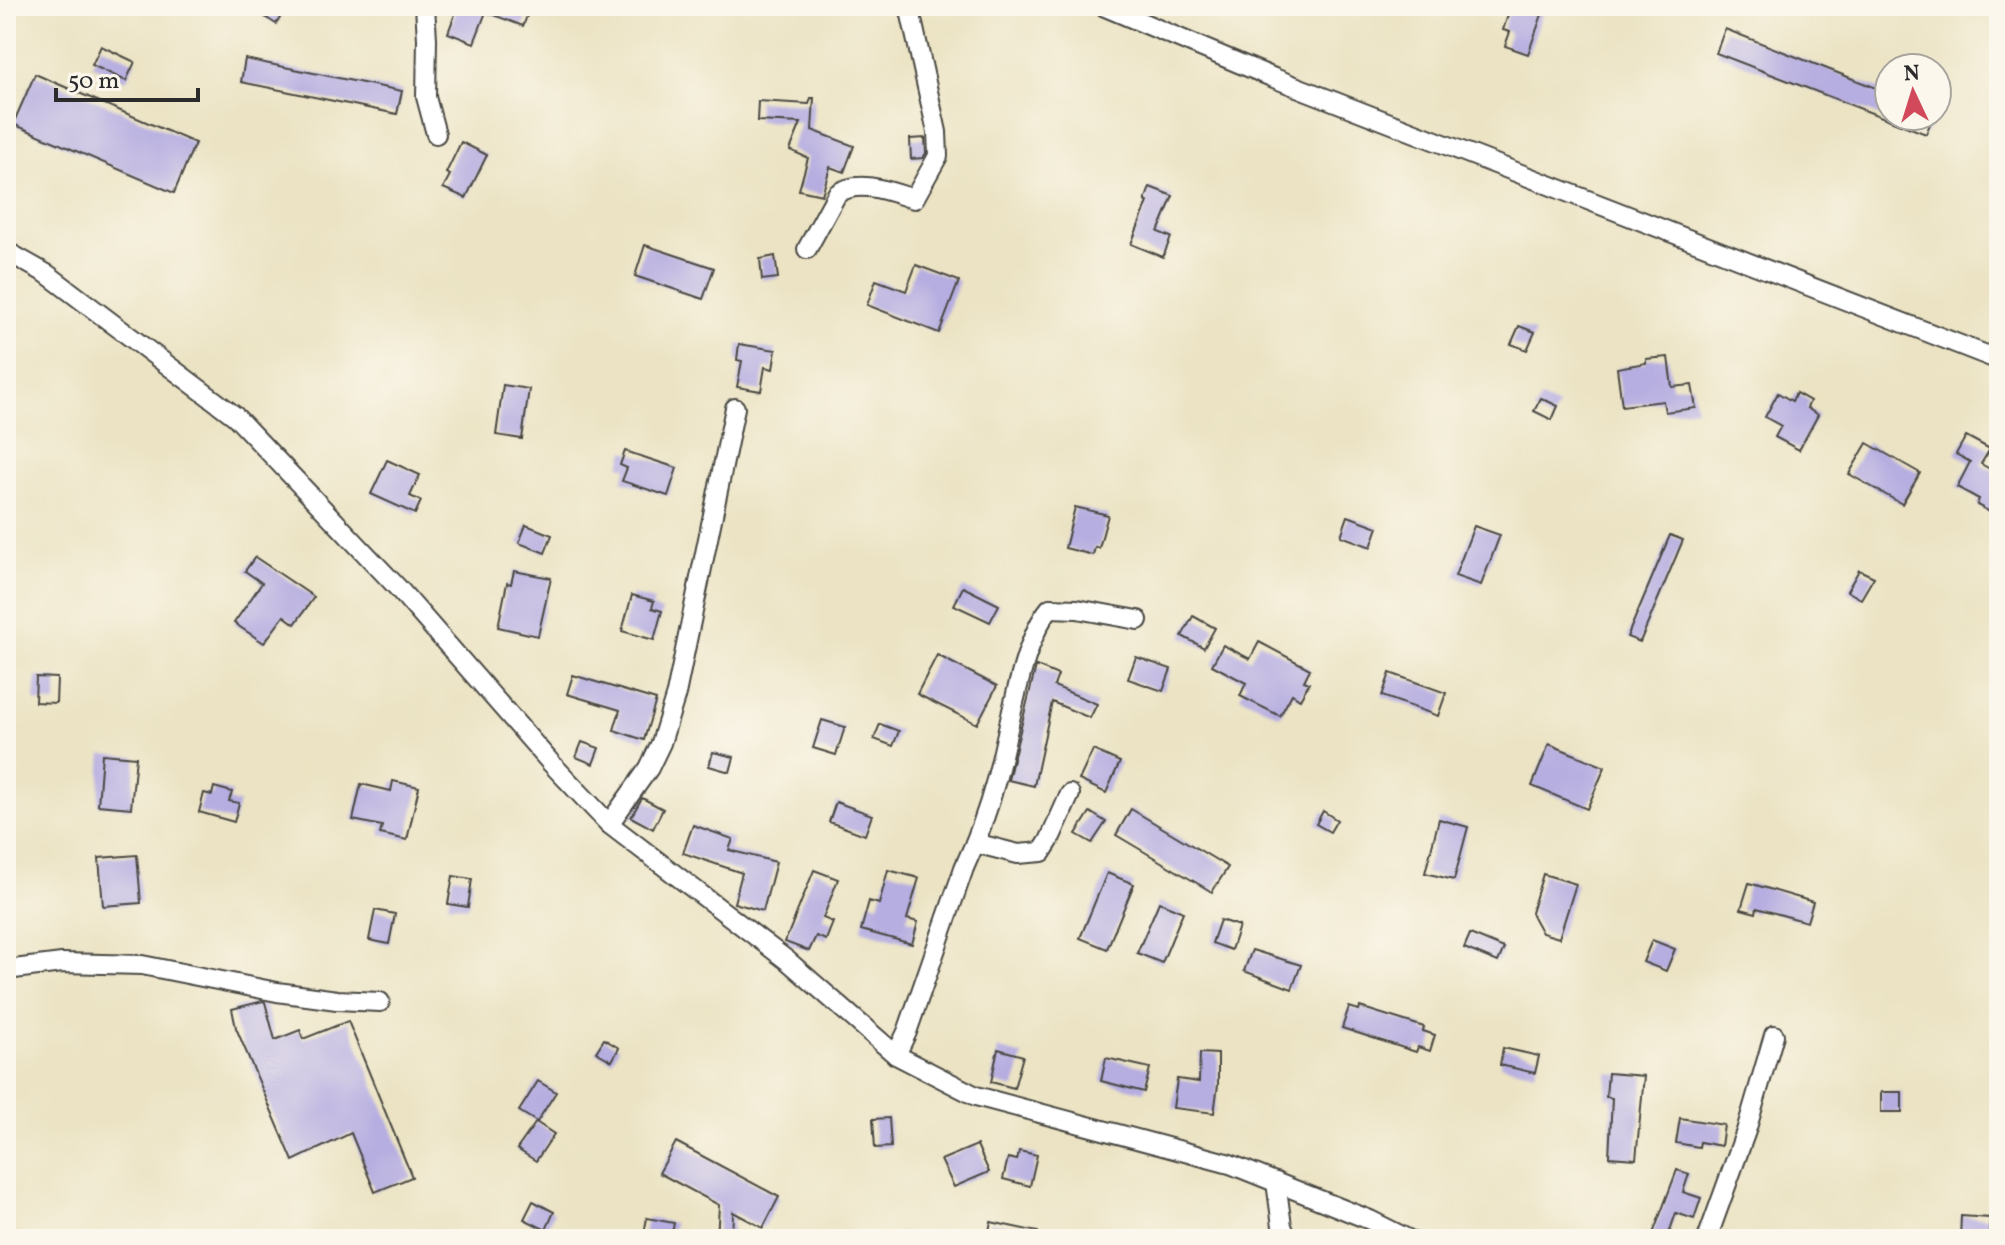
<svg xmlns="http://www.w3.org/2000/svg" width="2005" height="1245" viewBox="0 0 2005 1245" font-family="Vollkorn,serif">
<rect width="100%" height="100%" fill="#fbf7ec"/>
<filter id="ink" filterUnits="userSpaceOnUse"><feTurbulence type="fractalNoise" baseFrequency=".0125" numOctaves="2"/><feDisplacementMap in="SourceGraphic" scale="16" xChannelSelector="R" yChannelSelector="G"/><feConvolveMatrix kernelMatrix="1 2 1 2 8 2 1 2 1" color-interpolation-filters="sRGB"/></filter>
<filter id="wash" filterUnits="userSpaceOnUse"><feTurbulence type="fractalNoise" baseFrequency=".006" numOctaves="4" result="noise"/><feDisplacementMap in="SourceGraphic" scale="32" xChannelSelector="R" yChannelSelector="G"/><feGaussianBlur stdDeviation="1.8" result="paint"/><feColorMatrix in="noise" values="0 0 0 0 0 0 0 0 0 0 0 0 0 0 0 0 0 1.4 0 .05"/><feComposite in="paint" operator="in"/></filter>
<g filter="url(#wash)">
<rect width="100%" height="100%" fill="#ebe3c3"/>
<g id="blocks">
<!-- building -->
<g fill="#b6ade0">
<polygon points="248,6 288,6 276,24"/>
<polygon points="458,6 531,6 523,26 486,12 474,43 448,33"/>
<polygon points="1511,6 1545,6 1528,54 1505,46 1510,32 1503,30"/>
<polygon points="1725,29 1889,93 1889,116 1933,116 1926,134 1716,53"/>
<polygon points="101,46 135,62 126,81 92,65"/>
<polygon points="245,59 402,91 397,114 241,82"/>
<polygon points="35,74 195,143 174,193 13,124"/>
<polygon points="811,98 814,98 812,130 854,146 844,172 830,167 822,195 799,190 808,158 790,150 801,123 757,121 758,101 809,104"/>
<polygon points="925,138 926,153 923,158 911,159 910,139"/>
<polygon points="461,142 487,155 466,198 443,188 450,175 446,173"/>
<polygon points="1150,187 1173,196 1158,232 1171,237 1163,257 1131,244 1148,202 1145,201"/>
<polygon points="645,245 714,268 703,299 635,276"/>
<polygon points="775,256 778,278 762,280 760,259"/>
<polygon points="916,265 959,281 939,333 867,305 876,280 906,291"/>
<polygon points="1519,326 1535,332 1527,350 1511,344"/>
<polygon points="739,344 776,350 773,369 765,367 761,391 737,387 742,361 737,360"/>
<polygon points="1668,357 1672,387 1692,385 1696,408 1665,412 1663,401 1622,406 1617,368 1646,363 1646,359"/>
<polygon points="503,385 529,389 522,439 496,435"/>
<polygon points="1778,393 1792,401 1796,393 1810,401 1807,408 1818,415 1799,450 1775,437 1781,426 1765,417"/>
<polygon points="1541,398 1558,406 1552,420 1534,411"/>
<polygon points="1966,436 1990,449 1981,464 1999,474 1999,517 1977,505 1979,499 1957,487 1970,462 1956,454"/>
<polygon points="1867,443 1920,473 1902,504 1849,474"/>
<polygon points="625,451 677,468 668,496 622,481 627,468 620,465"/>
<polygon points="387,460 420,475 410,496 421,501 415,514 371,494"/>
<polygon points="1075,507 1108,515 1099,548 1095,547 1093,555 1065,548"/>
<polygon points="1348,516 1378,527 1371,547 1341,536"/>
<polygon points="526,525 552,535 545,553 519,543"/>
<polygon points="1474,526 1500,535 1481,585 1455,576"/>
<polygon points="1670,535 1683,540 1640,642 1627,637"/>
<polygon points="255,557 314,597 295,624 284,616 264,643 234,623 262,583 245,571"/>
<polygon points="1859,570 1874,577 1861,599 1847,591"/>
<polygon points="514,571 551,578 538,636 498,627 507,583 511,584"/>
<polygon points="963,587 999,605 990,622 954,605"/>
<polygon points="632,595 654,601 652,608 662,611 654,640 622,631"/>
<polygon points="1193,616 1215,628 1204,648 1182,636"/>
<polygon points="1259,642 1310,669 1304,681 1309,683 1300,699 1292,694 1280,716 1240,696 1246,683 1212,665 1223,645 1250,659"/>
<polygon points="937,655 997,686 977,724 917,694"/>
<polygon points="1136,657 1171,669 1163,691 1128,679"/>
<polygon points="1036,666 1058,675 1054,686 1097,704 1090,718 1052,702 1034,786 1008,780"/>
<polygon points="1390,673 1446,693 1438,716 1382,696"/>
<polygon points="573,675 656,700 644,740 614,730 620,710 567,694"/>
<polygon points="36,677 57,678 56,703 35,702"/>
<polygon points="822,720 845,727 836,755 813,748"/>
<polygon points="880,724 899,731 893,746 874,739"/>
<polygon points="582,742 599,748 593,764 576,757"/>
<polygon points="1549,744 1605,767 1587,809 1532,786"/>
<polygon points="1093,750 1120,762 1106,793 1079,780"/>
<polygon points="713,752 734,757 730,772 709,766"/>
<polygon points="102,754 136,757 131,808 98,805"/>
<polygon points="393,781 419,787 407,840 380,834 382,826 353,820 361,784 391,791"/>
<polygon points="214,787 232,792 229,801 239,803 234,822 199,812 204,793 212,795"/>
<polygon points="642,798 663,809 653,829 631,817"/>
<polygon points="836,802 872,815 865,835 829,822"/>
<polygon points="1131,809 1228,867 1212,892 1116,835"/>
<polygon points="1323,811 1337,820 1330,832 1316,824"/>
<polygon points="1090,812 1106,822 1092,843 1076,834"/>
<polygon points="1439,819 1468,827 1454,880 1425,873"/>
<polygon points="693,825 733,839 729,850 776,862 763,911 734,903 742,873 683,853"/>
<polygon points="137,855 141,903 103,906 99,858"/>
<polygon points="814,870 838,879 823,918 833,922 826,940 816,936 809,951 785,942"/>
<polygon points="888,870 919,878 907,919 918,922 912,944 861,930 869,901 879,904"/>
<polygon points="1107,873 1134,884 1107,949 1080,938"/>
<polygon points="1543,874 1576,884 1559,938 1542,933 1531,913"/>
<polygon points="453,876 472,879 468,907 448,904"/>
<polygon points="1749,883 1813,902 1807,922 1757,908 1756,913 1741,909"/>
<polygon points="1159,902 1183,912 1162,963 1137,953"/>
<polygon points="375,910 395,914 389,944 369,940"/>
<polygon points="1220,920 1239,926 1231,950 1212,943"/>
<polygon points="1470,934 1504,948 1498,962 1464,948"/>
<polygon points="1652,940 1675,949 1666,971 1643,962"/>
<polygon points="1252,950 1301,965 1292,989 1244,971"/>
<polygon points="263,1001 265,1002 275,1040 300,1030 303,1039 348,1021 412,1177 375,1192 351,1133 293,1161 236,1028 232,1009"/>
<polygon points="1349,1007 1359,1010 1360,1007 1424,1027 1423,1031 1435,1035 1430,1051 1418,1047 1416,1052 1342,1028"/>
<polygon points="604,1039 619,1048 612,1061 596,1052"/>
<polygon points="1503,1048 1539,1056 1535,1073 1500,1065"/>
<polygon points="998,1049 1023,1056 1014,1088 991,1082"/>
<polygon points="1200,1053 1218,1054 1218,1085 1214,1113 1173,1108 1177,1079 1199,1082"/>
<polygon points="1106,1058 1150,1068 1144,1092 1101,1081"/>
<polygon points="1608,1073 1644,1076 1636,1159 1609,1157 1612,1098 1606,1097"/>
<polygon points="538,1081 556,1092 537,1122 519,1111"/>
<rect x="1881" y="1092" width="21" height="20"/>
<polygon points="889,1118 891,1147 875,1148 873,1119"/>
<polygon points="1680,1118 1724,1125 1721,1146 1700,1142 1699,1147 1676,1143"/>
<polygon points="536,1122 554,1134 536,1161 517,1149"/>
<polygon points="676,1142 779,1197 763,1228 733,1212 732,1239 717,1239 719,1205 659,1173"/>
<polygon points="977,1145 989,1172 954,1187 941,1160"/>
<polygon points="1019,1151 1037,1155 1030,1186 1003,1179 1008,1158 1017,1160"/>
<polygon points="1677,1170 1689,1174 1683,1192 1701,1198 1694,1219 1676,1213 1667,1239 1651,1239"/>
<polygon points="533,1201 554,1212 546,1230 524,1219"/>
<polygon points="1961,1216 1990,1218 1989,1239 1960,1239"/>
<polygon points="647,1218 674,1223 671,1239 643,1239"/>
<polygon points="991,1222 1038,1232 1038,1239 987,1239"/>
</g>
</g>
</g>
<g filter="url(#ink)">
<use href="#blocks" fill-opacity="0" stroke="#484742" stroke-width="2"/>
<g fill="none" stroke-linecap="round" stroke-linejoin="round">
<!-- minor casing -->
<g stroke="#484742" stroke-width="22">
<g id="minor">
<polyline points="425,6 427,39 426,97 436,134"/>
<polyline points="1103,6 1274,78 1999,360"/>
<path d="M807 249 837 194C858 178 891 192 914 199L938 156 937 132 909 6"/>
<polyline points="6,251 47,274 235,416 398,588 551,763 609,824 788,961 896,1055 976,1096 1230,1164 1370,1220 1408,1239"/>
<polyline points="609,824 649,768 661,743 676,694 735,408"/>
<polyline points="975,843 1018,854 1042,852 1049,841 1070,794"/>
<polyline points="6,970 62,963 142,965 277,992 337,1000 380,1002"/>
<path d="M896 1055 907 1032 964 868C977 840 988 810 996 780 1009 734 1021 642 1050 608L1077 609 1138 620"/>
<polyline points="1276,1182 1282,1226 1287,1239"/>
<polyline points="1707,1239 1746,1131 1774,1035"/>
</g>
</g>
<!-- minor -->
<use href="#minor" stroke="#fff" stroke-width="18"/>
</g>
</g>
<!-- margin -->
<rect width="2005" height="1245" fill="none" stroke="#fbf7ec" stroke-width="32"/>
<!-- north arrow -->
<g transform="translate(1913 92) rotate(356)"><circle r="38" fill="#fbf7ec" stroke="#a8a59f" stroke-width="2"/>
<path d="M0-6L14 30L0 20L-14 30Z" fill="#d1495b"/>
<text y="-12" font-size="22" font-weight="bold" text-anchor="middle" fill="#2b2b2b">N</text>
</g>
<!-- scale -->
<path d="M56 88v12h142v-12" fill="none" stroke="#2b2b2b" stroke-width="4"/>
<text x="68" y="88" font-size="24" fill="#2b2b2b" stroke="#fbf7ec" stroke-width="6" paint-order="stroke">50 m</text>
</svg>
